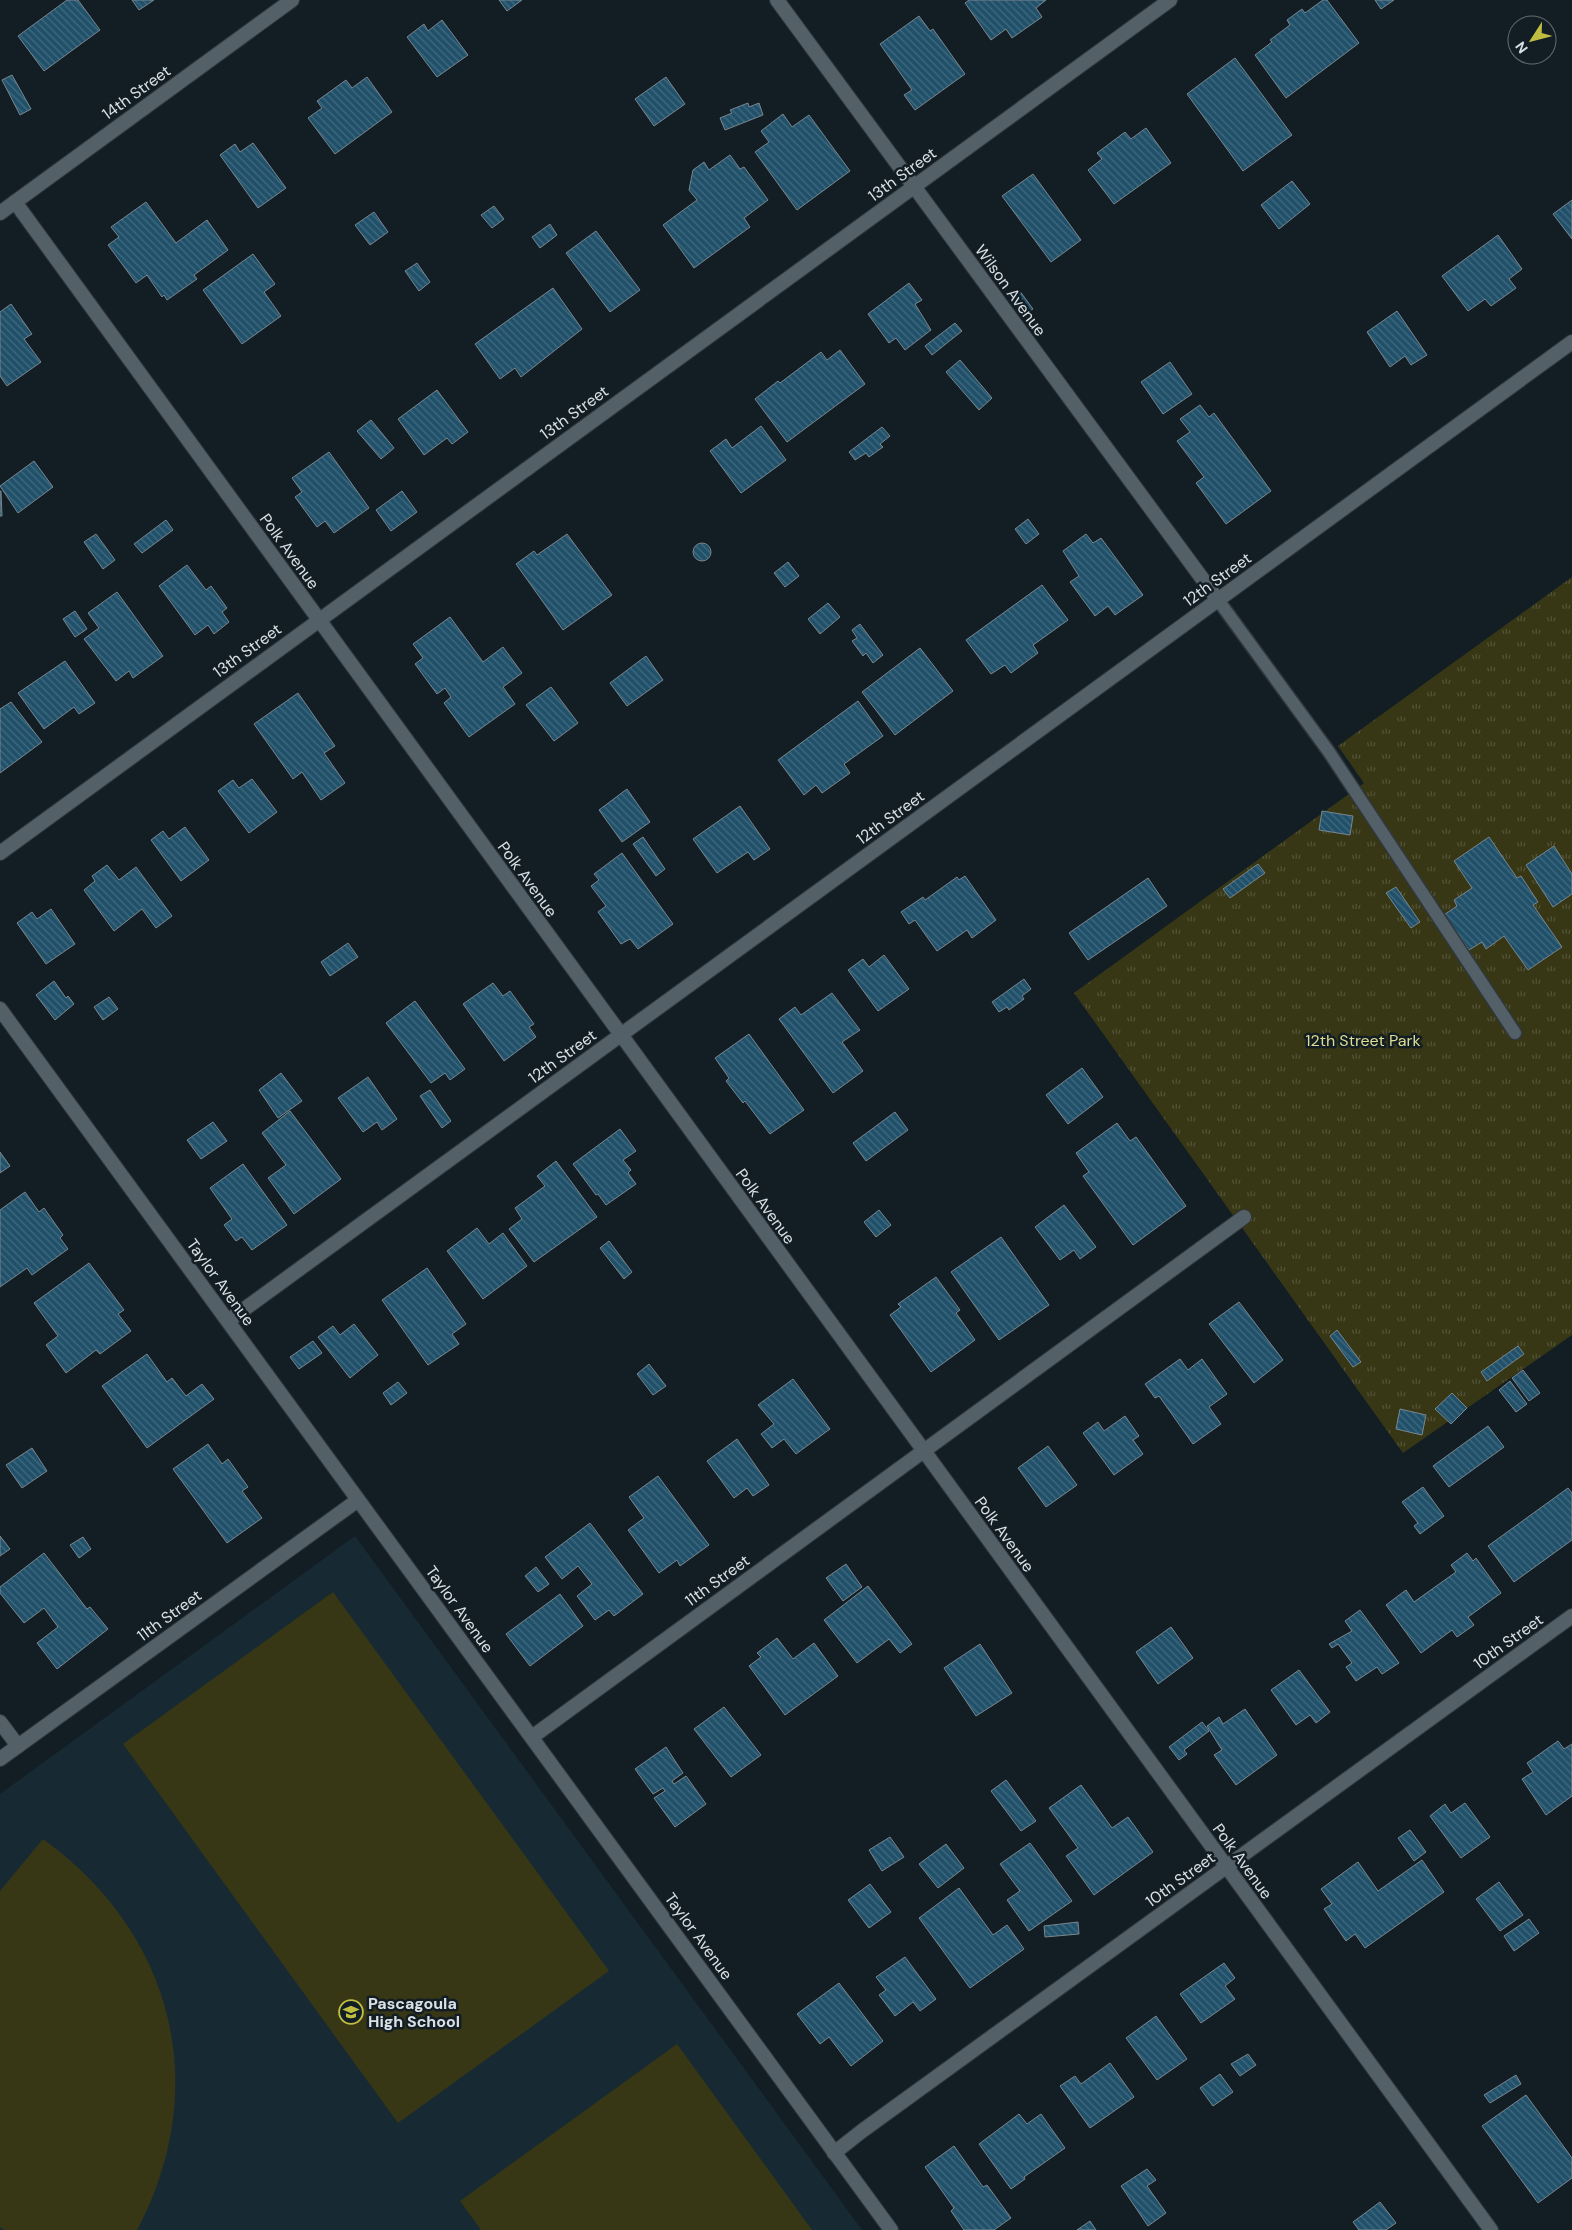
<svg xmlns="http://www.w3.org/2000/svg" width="1572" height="2230" viewBox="0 0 1572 2230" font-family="'DM Sans',sans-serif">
<defs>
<pattern id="grass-tufts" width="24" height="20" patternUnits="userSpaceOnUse" patternTransform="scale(1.25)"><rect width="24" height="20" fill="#373716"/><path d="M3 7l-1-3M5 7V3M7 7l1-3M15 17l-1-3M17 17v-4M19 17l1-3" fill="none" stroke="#535438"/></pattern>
<pattern id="building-back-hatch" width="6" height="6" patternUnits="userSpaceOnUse" patternTransform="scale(1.25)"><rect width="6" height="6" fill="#21516a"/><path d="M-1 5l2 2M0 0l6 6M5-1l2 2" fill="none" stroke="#416a7f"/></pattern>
</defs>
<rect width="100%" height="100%" fill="#131e24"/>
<!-- built -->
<polygon fill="#172933" points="355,1536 862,2230 0,2230 0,1794"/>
<!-- grass -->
<polygon fill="url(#grass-tufts)" points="1572,577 1572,1335 1403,1453 1074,993 1364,783 1338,746"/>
<!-- garden -->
<g fill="#373716">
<polygon points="333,1592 609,1971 398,2123 123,1744"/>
<path d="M43 1839C173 1933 213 2086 137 2230H4L0 2227V1891Z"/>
<polygon points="677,2044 812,2230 481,2230 460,2201"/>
</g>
<!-- building -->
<g fill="url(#building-back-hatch)" stroke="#79868f">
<polygon points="67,0 78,0 100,30 44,71 18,36"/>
<polygon points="132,0 154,0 139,10"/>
<polygon points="499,0 522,0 507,11"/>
<polygon points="969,0 1046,0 1036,8 1042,17 1012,38 1006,29 991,40 965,3"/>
<polygon points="1323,0 1327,0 1359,43 1286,98 1255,55 1272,42 1270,40 1290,25 1287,20 1302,9 1305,13"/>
<polygon points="1375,0 1394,0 1381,9"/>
<polygon points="919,16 930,31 933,29 965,74 915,110 904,95 912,90 880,44"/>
<polygon points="442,20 468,55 437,77 407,37 424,24 428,31"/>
<polygon points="1235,58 1292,135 1243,171 1187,94"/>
<polygon points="12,75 31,109 20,115 2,80"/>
<polygon points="367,77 392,112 335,154 308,118 322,108 317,101 346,80 352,88"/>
<polygon points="666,77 685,104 654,126 635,99"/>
<polygon points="748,103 749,107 759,103 763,115 725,130 720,118 732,113 730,110"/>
<polygon points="783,114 792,127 809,115 850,171 797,210 755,152 769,142 761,131"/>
<polygon points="1146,128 1171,163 1114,204 1088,170 1102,159 1097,153 1125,132 1131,139"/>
<polygon points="253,143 286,188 258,208 220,155 235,144 240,152"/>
<polygon points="730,155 740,169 744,167 768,200 744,218 750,227 694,268 663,225 697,200 689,190 693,170 704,162 709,170"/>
<polygon points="1033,174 1081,240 1051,262 1002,196"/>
<polygon points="1292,181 1310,204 1279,229 1261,205"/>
<polygon points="1572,200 1572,239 1553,214"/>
<polygon points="146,202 176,243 207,220 228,250 194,275 197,279 167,300 164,295 162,297 147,275 136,283 108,245 119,237 111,227"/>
<polygon points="494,206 504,219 492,228 481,215"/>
<polygon points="374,212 388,232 370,245 355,225"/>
<polygon points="550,224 557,235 540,248 532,237"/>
<polygon points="596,231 640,290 610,312 566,253"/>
<polygon points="1498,235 1522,269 1509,279 1516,288 1491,306 1485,299 1468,311 1442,276"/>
<polygon points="253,254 275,284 264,292 281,316 242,344 203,290"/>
<polygon points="417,263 430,282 419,291 405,271"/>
<polygon points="909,283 922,300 915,304 931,330 905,350 896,338 889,343 868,314"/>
<polygon points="553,288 582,329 521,377 515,368 500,379 475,344"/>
<polygon points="1019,290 1033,309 1025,314 1012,295"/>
<polygon points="11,304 32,334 24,339 41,362 7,386 0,376 0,312"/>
<polygon points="1397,311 1427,355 1411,365 1405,356 1390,367 1367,332"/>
<polygon points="955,323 962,331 932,355 925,346"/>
<polygon points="840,350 865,384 787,442 755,399 778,381 780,383 821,352 827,360"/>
<polygon points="960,360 992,398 979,410 946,372"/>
<polygon points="1170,362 1192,394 1163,414 1141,382"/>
<polygon points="437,390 468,432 452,444 447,438 424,455 398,419"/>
<polygon points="1200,405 1209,417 1214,413 1271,491 1226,524 1196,483 1204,477 1177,441 1190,432 1180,419"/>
<polygon points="371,420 394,448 381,459 357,431"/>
<polygon points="761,426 786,460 741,493 710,451 726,439 732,448"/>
<polygon points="882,427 890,436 880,444 883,447 869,457 866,453 855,460 849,452"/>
<polygon points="329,452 369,508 334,533 325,521 317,527 295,497 302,492 292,478"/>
<polygon points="34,461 53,487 18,513 0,486"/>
<polygon points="0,491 1,491 2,516 0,516"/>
<polygon points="402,491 417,512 391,531 376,510"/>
<polygon points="1028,519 1039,534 1026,544 1015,529"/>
<polygon points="166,520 173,530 142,553 134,544"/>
<polygon points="96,534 115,560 103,569 84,542"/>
<polygon points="567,534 612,595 563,630 516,564 534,551 537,555"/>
<polygon points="1086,534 1093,543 1101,538 1143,595 1115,615 1108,606 1095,616 1070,582 1079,576 1063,551"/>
<circle cx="702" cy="552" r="9"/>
<polygon points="788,562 799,576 785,587 774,573"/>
<polygon points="187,565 206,590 211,586 227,608 222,612 229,622 214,634 208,625 195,635 159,586"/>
<polygon points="1042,585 1068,620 1033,645 1038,653 1011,673 1005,665 991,674 966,640"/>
<polygon points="117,592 163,656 133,678 129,671 116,681 84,639 99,628 88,613"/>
<polygon points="828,603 840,617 820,634 808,619"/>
<polygon points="75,611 87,629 75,637 63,619"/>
<polygon points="450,617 483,662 503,647 522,673 503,687 515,704 469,737 444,703 451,697 445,688 437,694 415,664 423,658 413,644"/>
<polygon points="860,624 883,655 873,663 866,653 863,656 852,641 857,638 852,630"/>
<polygon points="920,648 953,691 895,735 862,692"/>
<polygon points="646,656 663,680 627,706 610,683"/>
<polygon points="65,661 95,703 79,714 74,707 44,729 18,693"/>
<polygon points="551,687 578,723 554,741 526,705"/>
<polygon points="298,693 335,746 324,753 345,783 321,800 302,772 293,779 254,724"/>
<polygon points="858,701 883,736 844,764 850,773 822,793 816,785 804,795 778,760"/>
<polygon points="11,702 42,742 0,773 0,709"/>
<polygon points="252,779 277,812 249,833 218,791 233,780 239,788"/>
<polygon points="627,789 650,822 622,842 599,810"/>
<polygon points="740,806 770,849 754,860 748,852 717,873 693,839"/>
<polygon points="1322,811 1353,816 1350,835 1319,830"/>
<polygon points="185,827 209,860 181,881 151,840 163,831 169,839"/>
<polygon points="643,837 665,869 656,876 633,844"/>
<polygon points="1489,837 1517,878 1521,876 1538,902 1533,905 1562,947 1528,970 1504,936 1486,949 1482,942 1469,950 1444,915 1457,906 1454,900 1472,888 1454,861"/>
<polygon points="1554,846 1572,874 1572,894 1553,907 1526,865"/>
<polygon points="622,853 673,924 638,949 630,939 621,944 598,912 606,906 591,886 599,880 594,874"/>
<polygon points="1258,864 1265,873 1230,898 1223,889"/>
<polygon points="107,865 119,880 136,867 172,916 156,928 142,909 114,931 84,890 95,881 92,876"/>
<polygon points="965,876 996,920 972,938 967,930 937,951 915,920 909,924 901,912 923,897 925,900 957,877 959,880"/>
<polygon points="1148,878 1167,906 1088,960 1069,933"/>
<polygon points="1396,887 1420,922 1411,928 1386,893"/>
<polygon points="51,909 75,944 46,964 17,923 32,912 37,919"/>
<polygon points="348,943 358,957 330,976 321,962"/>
<polygon points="884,955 909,989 878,1011 848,970 863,959 869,967"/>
<polygon points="1024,979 1031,989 1022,996 1024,999 1009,1010 1007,1007 999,1012 992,1002"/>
<polygon points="54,981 66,998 68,996 74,1004 55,1020 36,995"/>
<polygon points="493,983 503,996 510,991 534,1024 529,1027 536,1037 504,1061 463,1004"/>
<polygon points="832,993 860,1030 842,1042 863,1071 833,1093 779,1019 795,1007 801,1015"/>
<polygon points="109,997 118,1009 103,1020 94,1007"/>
<polygon points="415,1001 465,1069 450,1080 445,1073 431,1083 386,1023"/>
<polygon points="749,1034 804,1110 770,1134 745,1101 743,1103 726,1081 729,1078 715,1058"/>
<polygon points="1082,1068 1103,1097 1068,1124 1046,1095"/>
<polygon points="281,1073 302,1101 278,1118 259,1090"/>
<polygon points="368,1077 397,1119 382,1130 377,1122 363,1132 338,1098"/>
<polygon points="430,1090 451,1121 442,1128 420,1096"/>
<polygon points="290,1111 341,1179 294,1214 268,1178 286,1165 262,1133"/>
<polygon points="895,1112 908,1130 866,1161 853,1143"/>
<polygon points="213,1122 227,1141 201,1159 187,1140"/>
<polygon points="1117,1123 1130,1141 1136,1137 1186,1206 1133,1245 1083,1176 1089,1172 1076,1153"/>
<polygon points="620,1129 636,1151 623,1160 631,1170 628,1173 636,1184 606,1205 598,1194 596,1195 573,1164"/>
<polygon points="0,1152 10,1166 0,1173"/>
<polygon points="556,1161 597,1217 534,1262 509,1229 522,1219 515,1208 545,1186 537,1176"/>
<polygon points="243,1164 287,1225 252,1250 242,1237 236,1241 224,1225 232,1219 210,1188"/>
<polygon points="25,1192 39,1212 44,1208 63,1235 60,1238 68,1249 32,1275 27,1268 0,1287 0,1210"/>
<polygon points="1064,1205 1096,1247 1080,1259 1074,1250 1060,1260 1035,1227"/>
<polygon points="879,1210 891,1225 876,1237 864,1222"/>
<polygon points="477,1228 489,1244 503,1233 527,1266 483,1299 447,1251"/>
<polygon points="1001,1237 1049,1305 999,1340 951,1272"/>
<polygon points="609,1241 632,1272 624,1279 600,1248"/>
<polygon points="89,1263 124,1310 118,1314 131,1331 100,1354 96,1350 66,1373 46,1345 58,1336 34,1303"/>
<polygon points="427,1268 466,1324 452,1334 459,1344 428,1365 382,1300"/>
<polygon points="936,1277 960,1310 956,1313 975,1340 931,1372 890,1315 901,1307 898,1304"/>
<polygon points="1239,1302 1283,1360 1254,1383 1209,1324"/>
<polygon points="354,1324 378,1355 350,1378 318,1337 333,1326 340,1335"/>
<polygon points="1337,1330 1361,1362 1353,1367 1330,1336"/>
<polygon points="313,1341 322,1353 299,1369 290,1357"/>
<polygon points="1518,1346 1524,1354 1487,1381 1481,1372"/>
<polygon points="147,1354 167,1382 172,1378 186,1396 202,1384 214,1399 147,1448 102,1386"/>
<polygon points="1180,1359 1188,1370 1202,1359 1227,1394 1209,1407 1221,1424 1193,1444 1159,1396 1155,1398 1145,1384"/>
<polygon points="649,1364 666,1386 653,1395 637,1374"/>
<polygon points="1523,1370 1540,1393 1529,1401 1512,1378"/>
<polygon points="793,1379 830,1429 796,1454 784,1439 772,1448 761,1434 774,1424 758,1405"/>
<polygon points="1510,1381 1527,1404 1516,1412 1499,1390"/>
<polygon points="398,1382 407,1393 391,1405 383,1393"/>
<polygon points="1452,1393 1467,1408 1451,1424 1435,1409"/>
<polygon points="1400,1409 1426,1415 1422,1435 1396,1429"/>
<polygon points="1125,1416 1139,1436 1133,1440 1143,1454 1114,1475 1083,1433 1098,1422 1104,1431"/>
<polygon points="1488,1426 1504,1447 1449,1487 1433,1466"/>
<polygon points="737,1439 769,1485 753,1496 747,1488 734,1498 707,1461"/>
<polygon points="208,1444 222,1464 228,1459 248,1487 242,1491 262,1518 227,1543 173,1469"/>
<polygon points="1048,1446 1077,1485 1046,1507 1018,1468"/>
<polygon points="32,1448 47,1471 22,1488 6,1465"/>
<polygon points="658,1476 709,1545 680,1566 677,1560 659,1573 628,1530 644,1518 629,1497"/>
<polygon points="1423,1487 1444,1516 1420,1534 1414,1526 1418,1523 1402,1502"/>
<polygon points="1568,1488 1572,1493 1572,1540 1514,1582 1488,1546"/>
<polygon points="590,1523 643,1594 614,1616 609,1610 595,1620 577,1596 592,1584 578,1566 562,1579 545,1557"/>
<polygon points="0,1536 10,1549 0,1556"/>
<polygon points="83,1537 91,1549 79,1558 70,1545"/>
<polygon points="44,1553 87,1609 90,1607 108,1629 57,1669 37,1643 58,1627 44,1608 24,1623 0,1593 0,1587"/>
<polygon points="1467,1553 1473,1561 1476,1558 1501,1593 1468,1617 1474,1625 1457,1637 1452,1630 1421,1653 1386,1605 1406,1590 1414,1602 1456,1572 1451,1565"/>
<polygon points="846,1564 862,1587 843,1601 826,1578"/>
<polygon points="536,1567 549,1584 538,1592 525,1576"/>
<polygon points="868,1586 912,1644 900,1653 889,1639 857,1663 824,1620"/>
<polygon points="560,1594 583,1626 530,1666 506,1634"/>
<polygon points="1360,1610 1399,1663 1382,1674 1377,1667 1356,1681 1346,1667 1352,1663 1338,1644 1332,1648 1329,1644 1352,1631 1345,1621"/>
<polygon points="1171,1627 1193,1658 1158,1684 1136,1652"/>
<polygon points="777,1638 793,1659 814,1643 838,1676 785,1715 749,1666 761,1657 757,1653"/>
<polygon points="980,1644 1012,1693 976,1716 944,1668"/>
<polygon points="1299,1670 1330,1712 1316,1723 1310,1715 1296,1725 1271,1690"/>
<polygon points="724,1707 761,1755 731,1777 694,1729"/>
<polygon points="1245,1709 1277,1755 1236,1785 1214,1755 1222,1750 1207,1726 1219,1717 1223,1724"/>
<polygon points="1202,1722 1209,1731 1184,1750 1187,1754 1179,1760 1169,1747"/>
<polygon points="1558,1741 1564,1749 1572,1744 1572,1796 1546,1815 1522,1779 1533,1772 1527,1763"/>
<polygon points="666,1747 683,1773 672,1781 674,1784 686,1776 706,1804 675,1827 654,1798 665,1791 663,1788 653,1794 635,1769"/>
<polygon points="1006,1780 1036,1821 1021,1831 991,1791"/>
<polygon points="1081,1785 1112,1828 1128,1817 1153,1852 1094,1895 1066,1856 1078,1848 1049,1808"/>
<polygon points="1465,1803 1490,1837 1461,1858 1430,1816 1445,1804 1451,1813"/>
<polygon points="1410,1830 1426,1852 1414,1861 1398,1838"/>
<polygon points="890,1837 904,1857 882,1871 869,1850"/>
<polygon points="1030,1843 1072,1901 1029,1931 1007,1900 1020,1891 1000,1864"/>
<polygon points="946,1844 964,1868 938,1888 919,1864"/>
<polygon points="1422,1860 1444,1892 1365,1948 1355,1934 1346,1941 1324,1909 1332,1904 1321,1889 1358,1862 1378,1891"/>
<polygon points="1499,1882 1523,1915 1500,1931 1476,1899"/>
<polygon points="870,1884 891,1912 869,1928 848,1900"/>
<polygon points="959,1888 993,1935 1007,1925 1024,1949 970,1988 919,1918"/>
<polygon points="1529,1919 1539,1933 1514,1951 1504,1936"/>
<polygon points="1078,1922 1079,1934 1045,1937 1044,1926"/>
<polygon points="905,1957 936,1999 920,2011 913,2002 895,2016 879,1995 886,1990 876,1977"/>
<polygon points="1224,1963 1235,1978 1225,1986 1235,1999 1201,2023 1180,1994"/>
<polygon points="839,1983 883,2041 851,2066 829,2037 820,2044 797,2014"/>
<polygon points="1156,2016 1187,2059 1157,2080 1126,2038"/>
<polygon points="1248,2054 1256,2065 1240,2076 1231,2064"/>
<polygon points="1110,2063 1134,2097 1090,2128 1060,2086 1075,2076 1081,2084"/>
<polygon points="1220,2074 1233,2092 1213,2106 1200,2088"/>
<polygon points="1516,2075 1521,2084 1490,2103 1484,2095"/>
<polygon points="1526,2095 1572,2158 1572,2178 1538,2203 1482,2126"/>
<polygon points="1019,2114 1027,2124 1041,2114 1065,2148 1024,2177 1025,2179 1011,2189 979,2144"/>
<polygon points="954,2146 983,2187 987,2185 1011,2218 994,2230 964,2230 951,2211 954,2208 925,2167"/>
<polygon points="1147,2169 1156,2180 1147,2186 1166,2213 1148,2226 1121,2186"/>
<polygon points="1380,2202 1396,2223 1386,2230 1359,2230 1353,2222"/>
<polygon points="1090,2221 1096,2230 1077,2230"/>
</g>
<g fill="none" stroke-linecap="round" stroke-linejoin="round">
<!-- service casing -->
<g stroke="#31383d" stroke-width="15">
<polyline id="service" points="1218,600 1329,752 1515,1033"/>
</g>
<!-- minor casing -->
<g stroke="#31383d" stroke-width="16">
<g id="minor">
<polyline points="777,0 1218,600"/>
<polyline points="15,202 1491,2230"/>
<polyline points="0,853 1170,0"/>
<polyline points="0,1009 891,2230"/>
<polyline points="228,1321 1572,342"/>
<polyline points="0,1722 18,1746"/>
<polyline points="532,1737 1244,1217"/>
<polyline points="0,1759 358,1500"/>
<polyline points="834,2153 862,2131 1572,1616"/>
</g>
</g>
<!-- tertiary casing -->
<g stroke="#31383d" stroke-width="16">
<polyline id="tertiary" points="0,213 292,0"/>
</g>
<!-- service -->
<use href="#service" stroke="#536068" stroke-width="12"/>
<!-- minor -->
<use href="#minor" stroke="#536068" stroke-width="14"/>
<!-- tertiary -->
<use href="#tertiary" stroke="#536068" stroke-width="14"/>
</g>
<!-- icons -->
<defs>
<g id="school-ring" transform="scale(1.25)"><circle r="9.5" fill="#131e24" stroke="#c0be40" stroke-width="1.5"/><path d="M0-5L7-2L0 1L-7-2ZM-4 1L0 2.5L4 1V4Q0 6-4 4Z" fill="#c0be40"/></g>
</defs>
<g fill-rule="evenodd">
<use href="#school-ring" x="351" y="2012"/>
</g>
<g text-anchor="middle" stroke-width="5" stroke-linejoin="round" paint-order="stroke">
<!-- street labels -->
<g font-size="16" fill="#dae1e6" stroke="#131e24">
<text transform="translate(136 92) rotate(-36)" y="6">14th Street</text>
<text transform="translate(902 174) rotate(-36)" y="6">13th Street</text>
<text transform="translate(1011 290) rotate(54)" y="6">Wilson Avenue</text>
<text transform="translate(574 412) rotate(-36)" y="6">13th Street</text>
<text transform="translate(290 551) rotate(54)" y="6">Polk Avenue</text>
<text transform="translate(1217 579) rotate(-36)" y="6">12th Street</text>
<text transform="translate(247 650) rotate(-36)" y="6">13th Street</text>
<text transform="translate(890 817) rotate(-36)" y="6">12th Street</text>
<text transform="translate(528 879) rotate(54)" y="6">Polk Avenue</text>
<text transform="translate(562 1056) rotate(-36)" y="6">12th Street</text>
<text transform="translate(766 1206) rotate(54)" y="6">Polk Avenue</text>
<text transform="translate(221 1282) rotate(54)" y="6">Taylor Avenue</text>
<text transform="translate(1005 1534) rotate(54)" y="6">Polk Avenue</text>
<text transform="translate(717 1580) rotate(-36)" y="6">11th Street</text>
<text transform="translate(460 1609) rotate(54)" y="6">Taylor Avenue</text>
<text transform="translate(169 1615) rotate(-36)" y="6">11th Street</text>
<text transform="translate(1508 1641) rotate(-36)" y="6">10th Street</text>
<text transform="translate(1243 1861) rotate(54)" y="6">Polk Avenue</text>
<text transform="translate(1180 1879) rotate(-36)" y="6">10th Street</text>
<text transform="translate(699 1936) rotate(54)" y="6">Taylor Avenue</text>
</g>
<!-- park labels -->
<g font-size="16" fill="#dfdf93" stroke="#131e24">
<text x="1363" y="1046">12th Street Park</text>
</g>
<!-- poi labels -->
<g font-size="16" font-weight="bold" fill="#dae1e6" stroke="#131e24" text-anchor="start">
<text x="368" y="2009">Pascagoula<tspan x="368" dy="18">High School</tspan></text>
</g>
</g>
<!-- north arrow -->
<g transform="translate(1532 40) rotate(234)"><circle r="24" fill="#131e24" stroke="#636c72"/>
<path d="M0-4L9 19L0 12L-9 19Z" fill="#c0be40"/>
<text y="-8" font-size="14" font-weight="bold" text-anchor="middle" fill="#dae1e6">N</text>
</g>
</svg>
